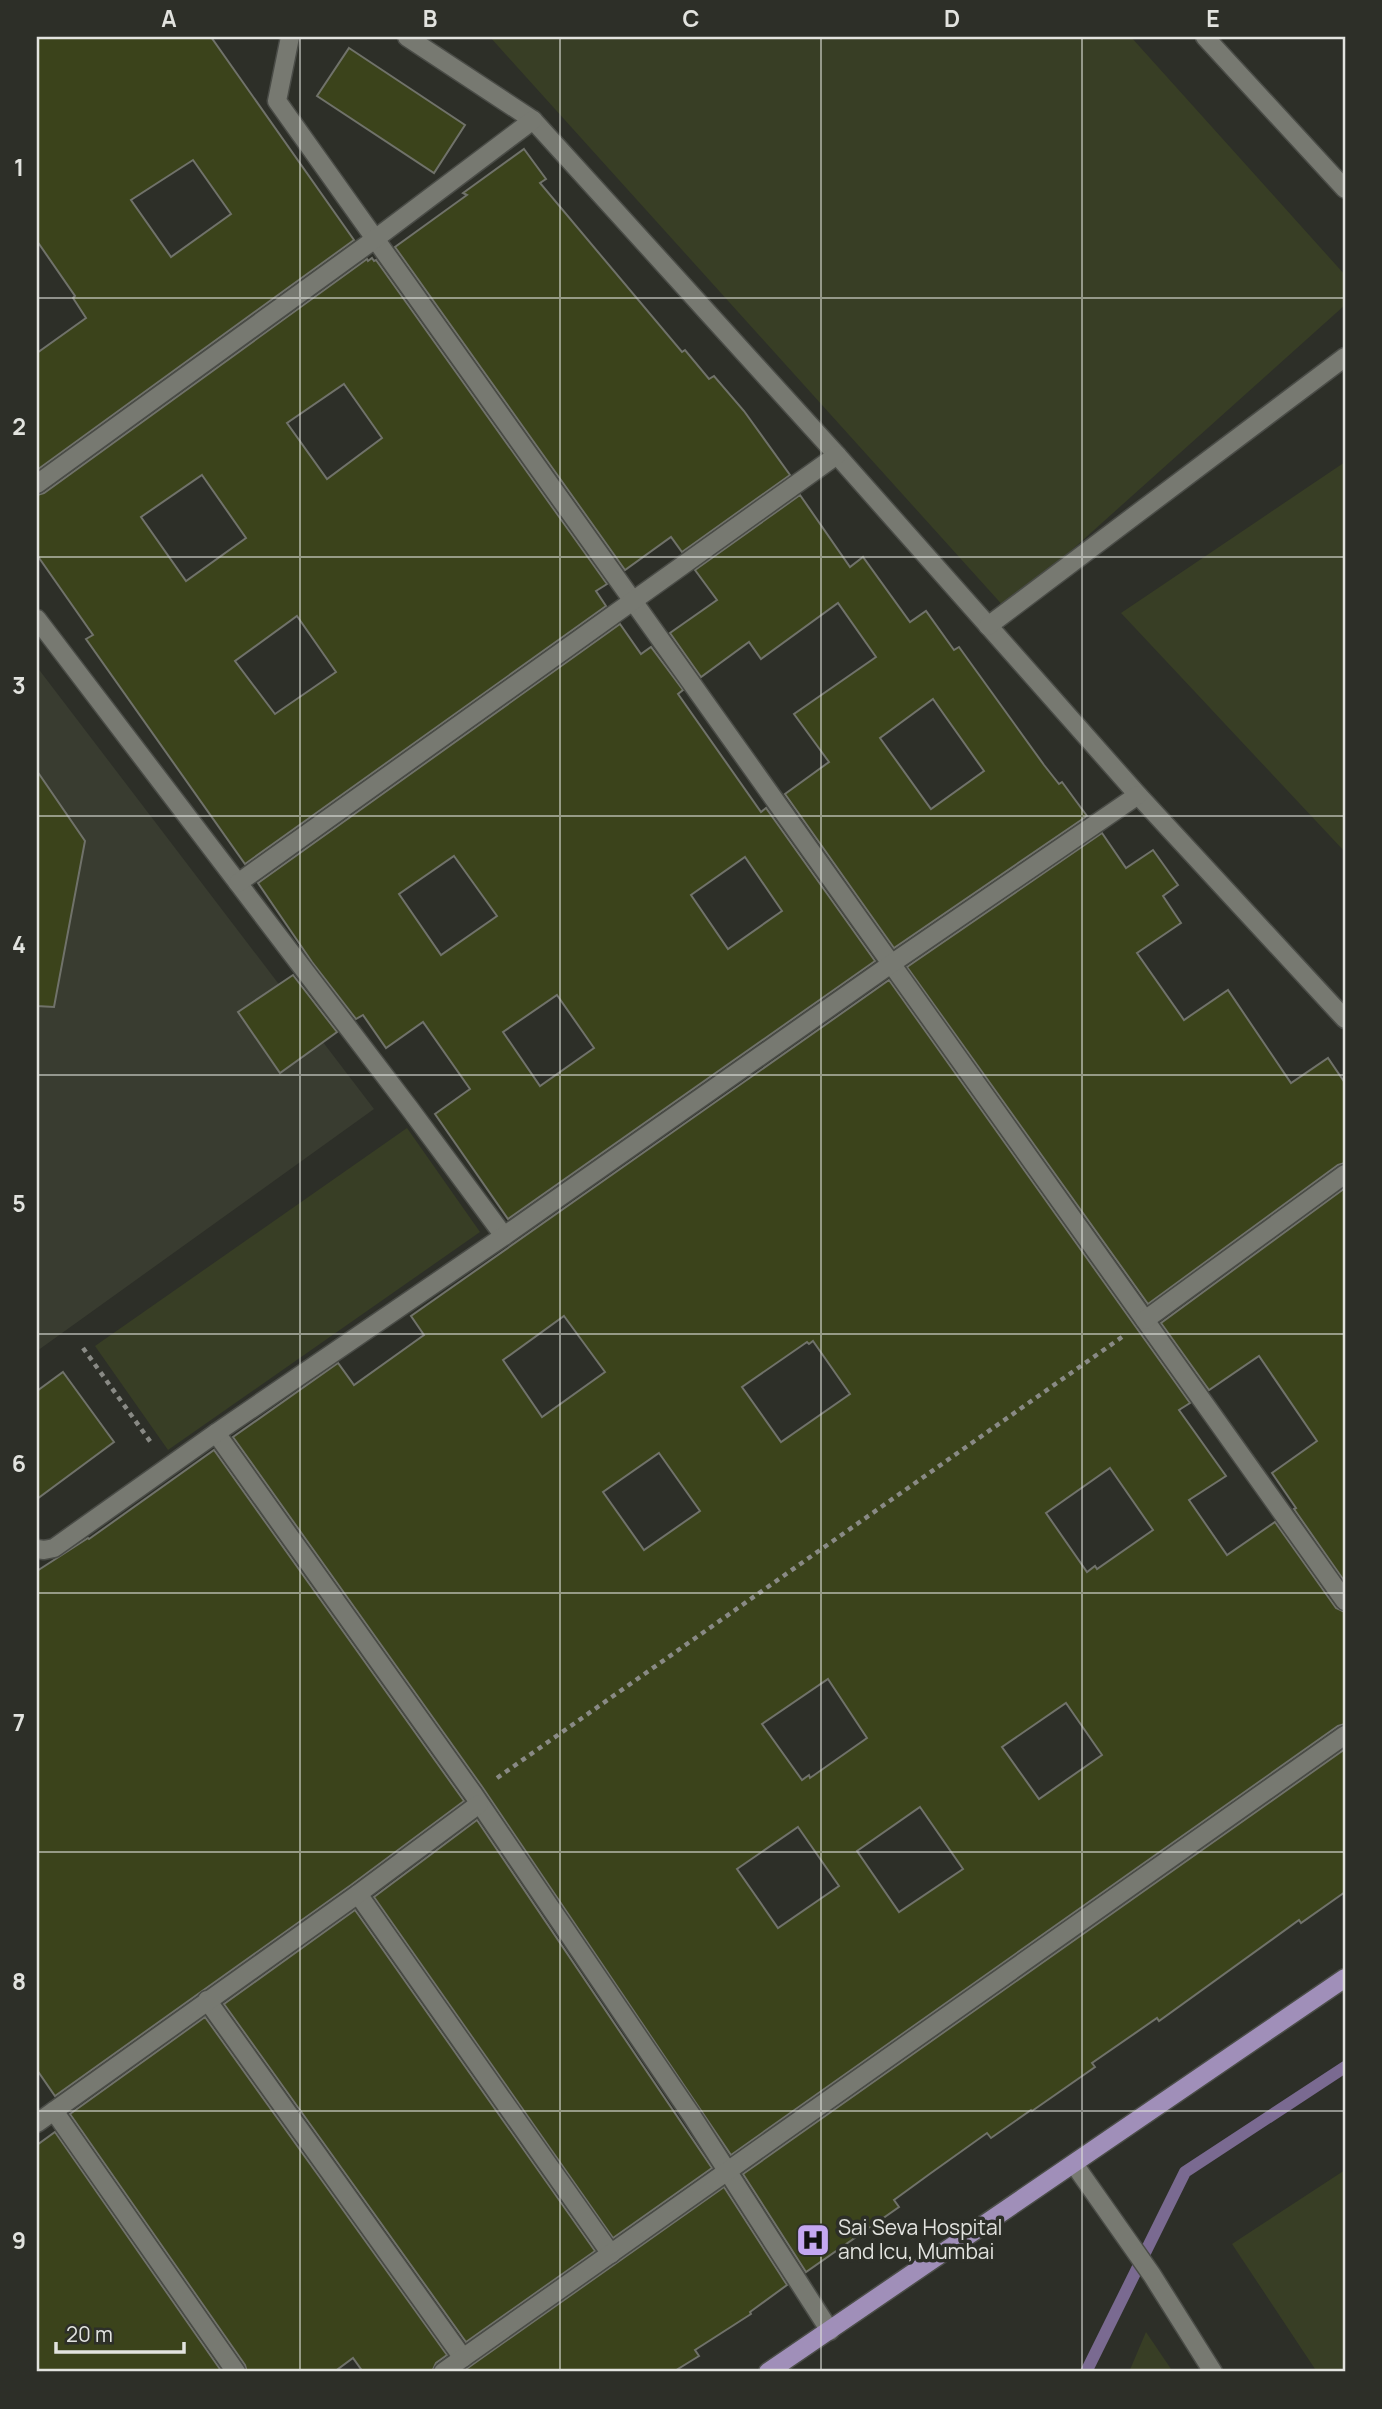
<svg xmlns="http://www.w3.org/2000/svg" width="1382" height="2409" viewBox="0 0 1382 2409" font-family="Manrope,sans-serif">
<rect width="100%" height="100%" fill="#2d2f28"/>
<!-- built -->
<polygon fill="#393c30" points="37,667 374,1109 37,1351"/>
<!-- green -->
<g fill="#383e25">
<polygon points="490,37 1131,37 1345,275 1345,305 1006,609"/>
<polygon points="1345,462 1345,852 1121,613"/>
<polygon points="407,1128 480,1232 168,1450 95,1346"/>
<polygon points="1345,2170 1345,2372 1317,2372 1232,2244"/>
<polygon points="1146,2332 1173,2372 1129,2372"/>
</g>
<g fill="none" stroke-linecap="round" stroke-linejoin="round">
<!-- stream -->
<polyline stroke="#7a6a91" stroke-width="12" points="1086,2372 1185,2172 1345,2067"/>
</g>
<!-- building -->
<g fill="#3b431b" stroke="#70726a" stroke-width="2" fill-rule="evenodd">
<path d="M37 37H211L354 240 37 470V353L86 318 73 298 75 296 37 241ZM193 160 231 214 171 257 131 200Z"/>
<polygon points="349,48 465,125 434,173 317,96"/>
<polygon points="524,149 546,179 540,183 682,352 685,350 709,379 714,376 744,411 790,475 682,552 671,537 625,570 395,247 467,195 463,193"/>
<path d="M372 258 374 261 376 260 607 584 596 591 606 606 245 864 86 639 93 635 37 555V495L44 493 367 259 368 261ZM344 384 382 438 327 479 287 423ZM202 475 246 538 186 581 141 517ZM297 616 336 672 275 714 235 661Z"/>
<path d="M800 495 850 567 863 557 910 622 926 611 954 650 959 647 1044 765 1059 784 1062 782 1087 816 894 948 785 794 829 762 794 714 876 657 838 603 761 659 749 642 701 677 670 633 717 600 695 570ZM933 699 984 771 931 809 880 738Z"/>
<path d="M620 624 641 654 651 647 683 690 678 694 761 812 766 808 875 961 508 1219 435 1114 470 1089 423 1022 386 1048 363 1015 356 1019 312 962 258 883ZM454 856 497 916 441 955 399 894ZM745 857 782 911 728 949 691 895ZM557 995 594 1048 540 1086 503 1032Z"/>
<polygon points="37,771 85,841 54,1007 37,1006"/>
<polygon points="1102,833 1126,868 1153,850 1178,885 1163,896 1181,923 1137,953 1184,1020 1228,990 1291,1083 1328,1058 1345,1083 1345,1163 1338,1165 1148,1304 907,967"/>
<polygon points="293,975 337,1032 280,1073 238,1012"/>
<path d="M889 980 1190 1403 1179 1410 1226 1476 1189 1500 1227 1555 1275 1522 1336 1608 1345 1612V1724L1338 1726 731 2155 483 1788 233 1437 338 1363 354 1385 424 1335 411 1316ZM564 1316 605 1372 542 1417 503 1360ZM813 1341 850 1394 781 1442 742 1387 807 1342 809 1344ZM659 1453 700 1511 644 1550 603 1492ZM1110 1468 1153 1530 1097 1569 1095 1566 1087 1572 1046 1513ZM828 1679 867 1738 810 1778 809 1775 802 1780 762 1724ZM1066 1703 1102 1755 1039 1799 1002 1747ZM920 1807 963 1869 899 1912 857 1851ZM798 1827 839 1886 778 1928 737 1869Z"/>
<polygon points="1345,1188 1345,1582 1294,1509 1296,1508 1272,1473 1317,1441 1259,1356 1209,1390 1161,1323"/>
<polygon points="63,1372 114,1442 37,1499 37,1391"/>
<polygon points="214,1450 464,1801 351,1885 55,2096 37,2070 37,1571 88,1538 89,1539"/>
<polygon points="1345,1749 1345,1892 1301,1923 1299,1920 1159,2021 1157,2018 1092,2063 1095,2067 1032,2111 1031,2110 991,2138 987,2133 931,2173 894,2200 899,2207 806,2272 743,2174"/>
<polygon points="477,1820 712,2168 613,2238 374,1897"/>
<polygon points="355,1910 595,2251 466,2342 224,2004"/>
<polygon points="205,2017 447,2355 436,2363 432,2372 363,2372 353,2358 334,2372 247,2372 245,2365 70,2114"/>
<polygon points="55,2132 222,2372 37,2372 37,2145"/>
<polygon points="724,2187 787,2285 750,2312 751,2314 695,2350 699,2356 673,2372 462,2372"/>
</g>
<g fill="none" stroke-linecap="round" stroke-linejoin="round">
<!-- minor casing -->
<g stroke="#4a4c47" stroke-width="21">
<g id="minor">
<polyline points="290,37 277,101 1345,1601"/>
<polyline points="407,37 533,120 837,455 1138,795 1345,1019"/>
<polyline points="1205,37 1345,189"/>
<polyline points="37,484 375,239 533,120"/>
<polyline points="37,619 410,1109 504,1236"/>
<polyline points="988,626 1345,357"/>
<polyline points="238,883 837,455"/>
<polyline points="1145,1320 1345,1174"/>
<polyline points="216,1433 474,1795 692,2116 830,2331"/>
<polyline points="37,1549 44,1550 54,1548 216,1433 504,1236 891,964 1138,795"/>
<polyline points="358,1894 611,2254"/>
<polyline points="207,2000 463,2358"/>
<polyline points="54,2111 236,2372"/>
<polyline points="37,2123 358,1894 479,1804"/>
<polyline points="1074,2164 1152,2275 1213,2372"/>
<polyline points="443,2372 1345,1735"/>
</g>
</g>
<!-- major casing -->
<g stroke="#4a4c47" stroke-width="21">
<polyline id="major" points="768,2372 1345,1978"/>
</g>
<!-- path -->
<g stroke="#898a85" stroke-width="4.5" stroke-dasharray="5 5" stroke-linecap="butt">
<polyline points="83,1348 152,1444"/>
<polyline points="497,1778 1122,1337"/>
</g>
<!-- minor -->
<use href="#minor" stroke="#777971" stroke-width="18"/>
<!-- major -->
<use href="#major" stroke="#a08fb9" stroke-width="18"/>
</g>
<!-- grid -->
<path fill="none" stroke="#e2e3df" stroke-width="2" stroke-opacity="0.55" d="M300 37V2372M560 37V2372M821 37V2372M1082 37V2372M37 298H1345M37 557H1345M37 816H1345M37 1075H1345M37 1334H1345M37 1593H1345M37 1852H1345M37 2111H1345"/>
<!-- icons -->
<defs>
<g id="hospital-square" transform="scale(1.75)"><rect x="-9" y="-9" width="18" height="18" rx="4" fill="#c4a7f1" stroke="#2d2f28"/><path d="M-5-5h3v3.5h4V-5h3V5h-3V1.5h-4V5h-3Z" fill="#111"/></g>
</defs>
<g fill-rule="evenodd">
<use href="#hospital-square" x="813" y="2240"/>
</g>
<g text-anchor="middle" stroke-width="7" stroke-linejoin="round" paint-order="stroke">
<!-- poi labels -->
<g font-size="21" fill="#e2e3df" stroke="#2d2f28" text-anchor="start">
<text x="838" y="2235">Sai Seva Hospital<tspan x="838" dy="24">and Icu, Mumbai</tspan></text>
</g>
</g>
<!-- border -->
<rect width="1382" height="2409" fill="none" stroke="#2d2f28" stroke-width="77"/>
<!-- scale -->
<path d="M56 2342v10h128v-10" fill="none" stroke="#e2e3df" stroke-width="3.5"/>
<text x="66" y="2342" font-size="21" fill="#e2e3df" stroke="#2d2f28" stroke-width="5" paint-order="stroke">20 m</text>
<rect x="38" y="38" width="1306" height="2332" fill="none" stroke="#e2e3df" stroke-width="2.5"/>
<g font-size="23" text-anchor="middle" font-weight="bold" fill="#e2e3df">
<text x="169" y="27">A</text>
<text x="430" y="27">B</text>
<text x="691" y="27">C</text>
<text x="952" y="27">D</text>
<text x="1213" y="27">E</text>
<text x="19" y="176">1</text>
<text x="19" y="435">2</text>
<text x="19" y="694">3</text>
<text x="19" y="953">4</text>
<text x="19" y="1212">5</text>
<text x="19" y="1472">6</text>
<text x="19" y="1731">7</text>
<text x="19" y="1990">8</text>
<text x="19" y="2249">9</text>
</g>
</svg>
